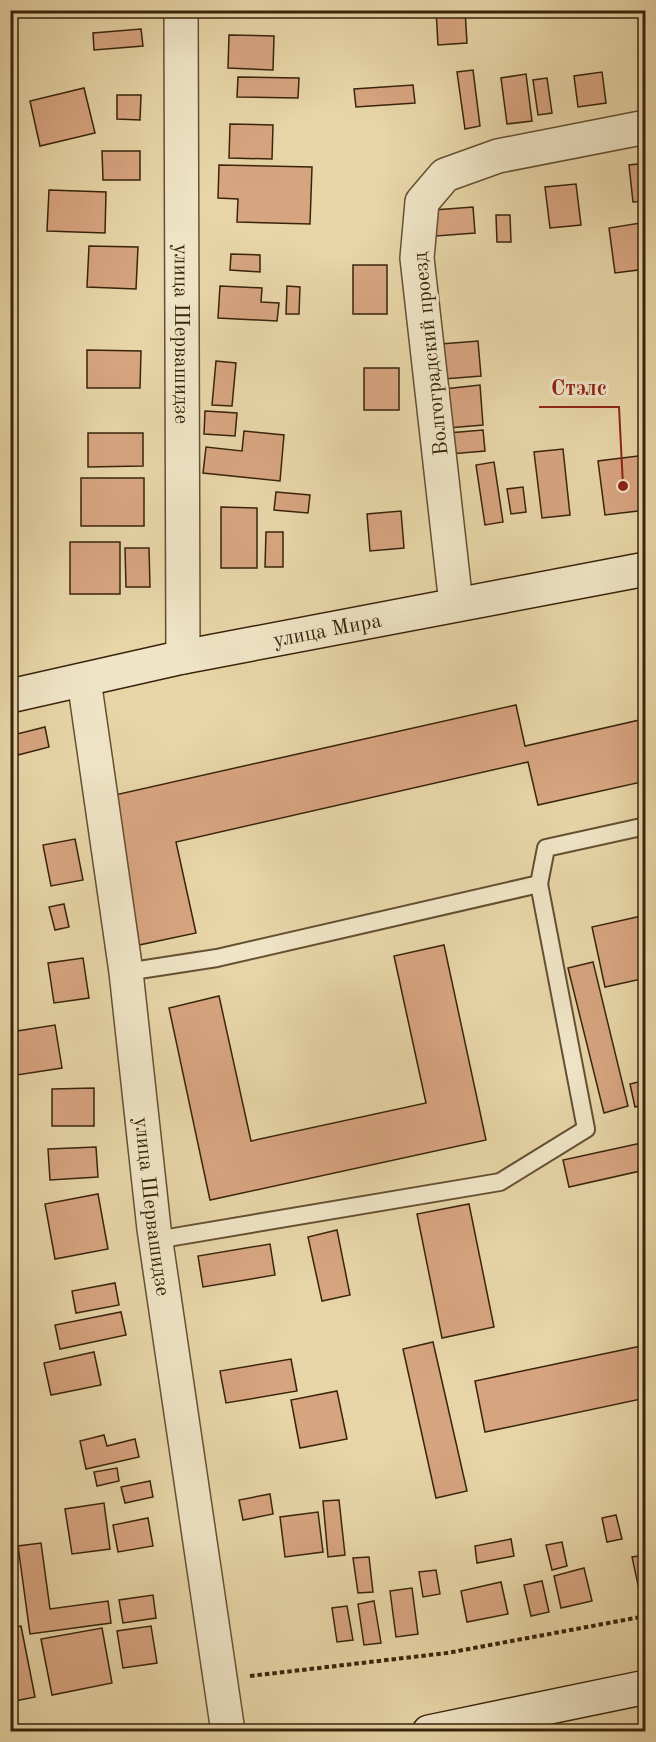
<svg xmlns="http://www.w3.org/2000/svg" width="656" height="1742" viewBox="0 0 656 1742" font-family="'Old Standard TT',serif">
<rect width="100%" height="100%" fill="#e7d5a7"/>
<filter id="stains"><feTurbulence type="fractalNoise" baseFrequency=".00333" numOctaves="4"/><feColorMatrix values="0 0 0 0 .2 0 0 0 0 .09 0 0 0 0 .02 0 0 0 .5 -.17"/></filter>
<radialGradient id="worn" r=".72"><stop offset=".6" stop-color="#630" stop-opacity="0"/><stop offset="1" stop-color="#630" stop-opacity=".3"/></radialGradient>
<!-- building -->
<g fill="#d7a480" stroke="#39240c" stroke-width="1.5">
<polygon points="436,10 465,10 467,43 438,45"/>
<rect x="550" y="10" width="29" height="4"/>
<polygon points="141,29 143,46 94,50 93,33"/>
<polygon points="229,35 274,36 273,70 228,68"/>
<polygon points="473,70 480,126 465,129 457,72"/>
<polygon points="602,72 606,103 578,107 574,76"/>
<polygon points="526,74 532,121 507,124 501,78"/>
<polygon points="238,77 299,78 298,98 237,97"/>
<polygon points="547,78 552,113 538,115 533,80"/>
<polygon points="413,85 415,103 356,107 354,89"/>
<polygon points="84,88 95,133 40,146 30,101"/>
<polygon points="117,95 141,95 140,120 117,119"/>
<polygon points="230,124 273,125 272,159 229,158"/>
<polygon points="102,151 140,151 140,180 103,180"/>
<polygon points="646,163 646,201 633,202 629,165"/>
<polygon points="219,165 312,167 310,224 237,222 238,199 218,198"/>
<polygon points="576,184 581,225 550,228 545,187"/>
<polygon points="49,190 106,192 105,233 47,231"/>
<polygon points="473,207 475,233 436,236 434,210"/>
<polygon points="496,215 510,215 511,242 497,242"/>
<polygon points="640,223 646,269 615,273 609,228"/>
<polygon points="89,246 138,247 136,289 87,287"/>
<polygon points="231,254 260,255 260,272 230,270"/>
<rect x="353" y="265" width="34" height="49"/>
<polygon points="220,286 262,288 261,302 279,303 277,321 218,318"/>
<polygon points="287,286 300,287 299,314 286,314"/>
<polygon points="478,341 481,376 444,379 441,344"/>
<polygon points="87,350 141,351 140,388 87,388"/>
<polygon points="216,361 236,363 232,406 212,405"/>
<rect x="364" y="368" width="35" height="42"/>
<polygon points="480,385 483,425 448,428 444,389"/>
<polygon points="205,411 237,413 235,436 204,434"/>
<polygon points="483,430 485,451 450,454 448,433"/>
<polygon points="244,431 284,435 280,481 203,473 206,447 242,451"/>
<polygon points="88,433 143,433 143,466 88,467"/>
<polygon points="563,449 570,515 542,518 534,452"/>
<polygon points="646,455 646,510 605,515 598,461"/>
<polygon points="494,462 503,522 485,525 476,465"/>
<rect x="81" y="478" width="63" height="48"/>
<polygon points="523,487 526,512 511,514 507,489"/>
<polygon points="276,492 310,495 308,513 274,510"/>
<polygon points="221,507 257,508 257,568 221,568"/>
<polygon points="401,511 404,548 370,551 367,514"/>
<polygon points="266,532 283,532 283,567 265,567"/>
<rect x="70" y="542" width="50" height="52"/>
<polygon points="125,548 149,548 150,587 126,587"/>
<polygon points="646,686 646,712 640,687"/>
<polygon points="516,705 525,746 644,719 646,728 646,781 538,805 528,762 176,842 196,933 139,945 106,797"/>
<polygon points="45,727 49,747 18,755 13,735"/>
<polygon points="75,839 83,880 51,886 43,845"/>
<polygon points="64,904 69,927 55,930 49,907"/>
<polygon points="646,915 646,978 605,987 592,927"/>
<polygon points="444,945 486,1140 210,1200 169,1008 219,996 251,1141 426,1103 394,956"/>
<polygon points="83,958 89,998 54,1003 48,963"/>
<polygon points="593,962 628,1106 604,1113 568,968"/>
<polygon points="55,1025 62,1068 17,1075 11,1032"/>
<polygon points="646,1080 646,1104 635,1107 630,1084"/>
<polygon points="94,1088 94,1126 52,1126 52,1089"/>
<polygon points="646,1142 646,1175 645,1170 569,1187 563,1160"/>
<polygon points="96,1147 98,1177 50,1180 48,1149"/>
<polygon points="98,1194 108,1249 55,1259 45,1204"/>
<polygon points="469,1204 494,1327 442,1338 417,1214"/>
<polygon points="337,1230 350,1295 322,1301 308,1237"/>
<polygon points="270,1244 275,1275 203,1287 198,1256"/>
<polygon points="115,1283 119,1305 76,1313 72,1291"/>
<polygon points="121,1312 126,1335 60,1349 55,1325"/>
<polygon points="433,1342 467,1491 436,1498 403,1349"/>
<polygon points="646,1345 646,1398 485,1432 475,1381"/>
<polygon points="94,1352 101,1385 51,1395 44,1363"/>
<polygon points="291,1359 297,1391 226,1403 220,1371"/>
<polygon points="337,1391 347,1439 300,1448 291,1400"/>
<polygon points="104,1435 107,1446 135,1439 139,1457 86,1469 80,1441"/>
<polygon points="117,1468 119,1481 97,1486 94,1472"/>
<polygon points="150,1481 153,1497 125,1503 121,1487"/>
<polygon points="270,1494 273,1514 243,1520 239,1500"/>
<polygon points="339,1500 345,1555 328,1557 323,1501"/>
<polygon points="104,1503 110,1549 72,1554 65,1509"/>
<polygon points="318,1512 323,1552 285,1557 280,1517"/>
<polygon points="616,1515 622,1539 607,1542 602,1518"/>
<polygon points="148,1518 153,1546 118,1552 113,1525"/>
<polygon points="511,1539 514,1556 477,1563 475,1546"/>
<polygon points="562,1542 567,1566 552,1570 546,1545"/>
<polygon points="41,1543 50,1609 108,1601 111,1623 30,1634 18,1546"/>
<polygon points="646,1555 646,1593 640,1594 632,1557"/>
<polygon points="369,1557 373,1592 358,1593 353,1558"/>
<polygon points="584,1568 592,1601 561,1608 554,1576"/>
<polygon points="436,1570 440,1594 423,1597 419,1572"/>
<polygon points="542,1581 549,1612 531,1616 524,1585"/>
<polygon points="501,1582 508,1614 467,1622 461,1591"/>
<polygon points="412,1588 418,1634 396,1637 390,1591"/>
<polygon points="153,1595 156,1618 123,1623 119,1600"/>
<polygon points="374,1601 381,1643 364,1645 358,1604"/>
<polygon points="347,1606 353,1640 337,1642 332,1608"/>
<polygon points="21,1626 35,1697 10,1702 10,1628"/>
<polygon points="151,1626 157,1663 123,1668 117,1631"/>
<polygon points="102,1628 112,1683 52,1695 41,1639"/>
</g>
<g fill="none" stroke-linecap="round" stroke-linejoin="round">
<!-- lane casing -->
<g stroke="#645033" stroke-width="20">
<g id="lane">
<polyline points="126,972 217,958 539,884 546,848 646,826"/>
<polyline points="156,1240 500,1182 586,1129 539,884"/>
</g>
</g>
<!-- street casing -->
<g stroke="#645033" stroke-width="36">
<g id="street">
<path id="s1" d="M181 10 183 657"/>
<polyline points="456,604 417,258 422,202 445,175 498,156 646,127"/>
<path id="s2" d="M84 680 126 972 154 1229 228 1732"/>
</g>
</g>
<!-- secondary casing -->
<g stroke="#39240c" stroke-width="36">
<g id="secondary">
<path id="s3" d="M10 696 183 657 646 569"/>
<polyline points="429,1732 646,1687"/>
</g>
</g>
<!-- path -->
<polyline stroke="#39240c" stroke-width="4" stroke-dasharray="4.5 3" stroke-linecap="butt" points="250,1676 447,1653 646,1616"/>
<!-- lane -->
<use href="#lane" stroke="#efe4c6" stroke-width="16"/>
<!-- street -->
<use href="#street" stroke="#efe4c6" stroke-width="33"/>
<!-- secondary -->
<use href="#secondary" stroke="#efe4c6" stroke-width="33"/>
</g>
<g text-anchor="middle" stroke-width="6" stroke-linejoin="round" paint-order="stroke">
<!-- street labels -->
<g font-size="21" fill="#39240c" stroke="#efe4c6">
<text dy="7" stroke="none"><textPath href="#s1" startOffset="324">улица Шервашидзе</textPath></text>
<text transform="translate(430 354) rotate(-96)" y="7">Волгоградский проезд</text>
<text dy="7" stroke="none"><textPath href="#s3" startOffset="324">улица Мира</textPath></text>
<text dy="7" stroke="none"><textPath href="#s2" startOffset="531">улица Шервашидзе</textPath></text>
</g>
</g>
<!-- callouts -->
<path fill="none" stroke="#8f2418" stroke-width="2" d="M623 486L619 407H539"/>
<circle fill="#8f2418" stroke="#efe4c6" stroke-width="2" cx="623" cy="486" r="6"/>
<g font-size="22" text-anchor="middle" font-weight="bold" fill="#8f2418" stroke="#efe4c6" stroke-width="6" stroke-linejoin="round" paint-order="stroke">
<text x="579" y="395">Стэлс</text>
</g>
<!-- margin -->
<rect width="656" height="1742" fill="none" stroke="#e7d5a7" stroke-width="36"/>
<rect x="12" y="12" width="632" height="1718" fill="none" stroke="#39240c" stroke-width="3"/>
<rect x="18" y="18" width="620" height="1706" fill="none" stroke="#39240c" stroke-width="1.5"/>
<rect width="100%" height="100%" filter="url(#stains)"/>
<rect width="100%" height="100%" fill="url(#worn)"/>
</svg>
